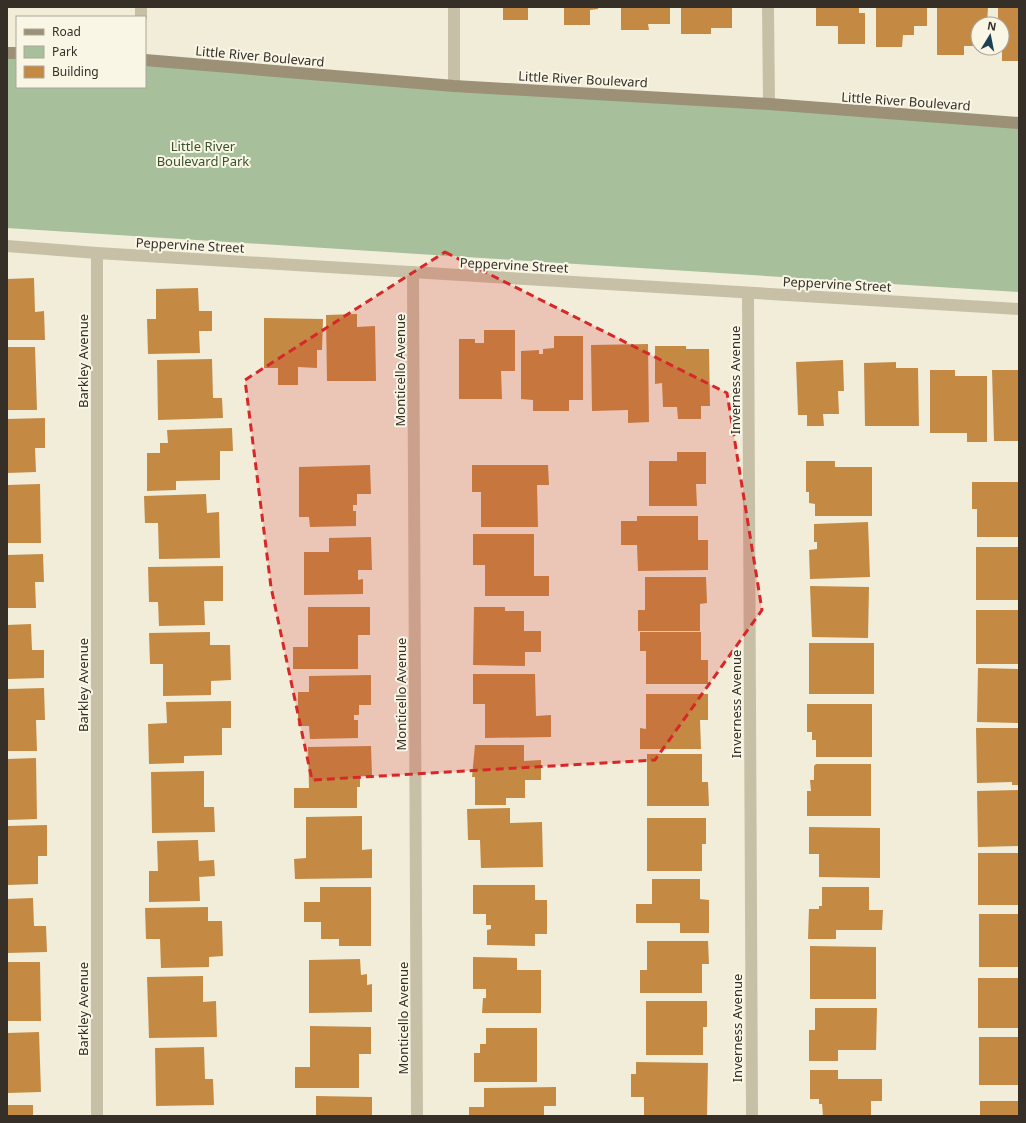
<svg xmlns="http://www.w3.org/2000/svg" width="1026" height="1123" viewBox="0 0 1026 1123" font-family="'Noto Sans',sans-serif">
<rect width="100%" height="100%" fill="#f1edd9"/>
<!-- green -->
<polygon fill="#a7bf9a" points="7,53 17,53 17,87 145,87 145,60 1019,123 1019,292 7,228"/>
<!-- building -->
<g fill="#c48a44">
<rect x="503" y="7" width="25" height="13"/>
<polygon points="564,7 598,7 598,9 590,10 590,25 564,25"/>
<polygon points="621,7 670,7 670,24 648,24 649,30 621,30"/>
<polygon points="681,7 732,7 732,28 711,28 711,34 681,34"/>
<polygon points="816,7 859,7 859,13 865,13 865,44 838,44 838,26 816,26"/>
<polygon points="876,7 927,7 927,26 914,26 914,35 903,35 902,47 876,47"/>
<polygon points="937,7 988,7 987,24 978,24 978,41 972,41 973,46 964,46 964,55 937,55"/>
<polygon points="998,7 1019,7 1019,61 1002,61 1002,24 998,24"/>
<polygon points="34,278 35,312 44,311 45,340 7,340 7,279"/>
<polygon points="198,288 199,311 212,311 212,331 199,331 200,353 148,354 147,319 156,319 156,289"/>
<polygon points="357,314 357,327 375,326 376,381 327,381 326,315"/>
<polygon points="264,318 323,319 322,350 317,350 317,368 298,367 298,385 278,385 278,368 264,368"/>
<polygon points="484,330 515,330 515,371 501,371 502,399 459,399 459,339 475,339 475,343 484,343"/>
<polygon points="554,336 583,336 583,400 569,400 569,411 533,411 533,400 521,399 521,351 539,350 539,354 543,354 543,349 554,348"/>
<polygon points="648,344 649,422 628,423 628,410 592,411 591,345"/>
<polygon points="655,346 686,346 686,349 709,349 710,406 701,406 701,419 678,419 677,407 663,407 662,383 655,384"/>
<polygon points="7,347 35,347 37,410 7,410"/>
<polygon points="212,359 213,398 222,398 223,418 158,420 157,360"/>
<polygon points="843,360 844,391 838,391 839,414 823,414 824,426 807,426 807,415 798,415 796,362"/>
<polygon points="896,362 896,368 918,368 919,426 865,426 864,363"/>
<polygon points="930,370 955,370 955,376 987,376 987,442 967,442 967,433 930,433"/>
<polygon points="992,370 1019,370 1019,441 994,441"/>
<polygon points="45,418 45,448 35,448 36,472 7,473 7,419"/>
<polygon points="232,428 233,451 220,451 220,480 176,481 176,490 147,491 147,453 160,453 160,443 168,443 167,430"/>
<polygon points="677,452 706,452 706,484 696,484 697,506 649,506 649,461 677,461"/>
<polygon points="806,461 835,461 835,467 872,467 872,516 815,516 815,504 809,503 809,492 806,492"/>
<polygon points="370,465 371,494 357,494 357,505 353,505 353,511 356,511 356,526 310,527 309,517 299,517 299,467"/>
<polygon points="472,465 548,465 549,485 537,485 538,527 481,527 481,492 472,492"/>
<polygon points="972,482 1019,482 1019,537 977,537 977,509 972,509"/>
<polygon points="40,484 41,543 7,543 7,485"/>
<polygon points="206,494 207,513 219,512 220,558 159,559 158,523 145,523 144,496"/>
<polygon points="637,516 698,516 698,540 708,540 708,570 638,571 637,545 621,545 621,521 637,521"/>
<polygon points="868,522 870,577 810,579 809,550 817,549 817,542 814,542 814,524"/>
<polygon points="473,534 534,534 534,576 549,576 549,596 485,596 485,565 473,565"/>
<polygon points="371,537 372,570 358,570 358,580 363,579 363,594 304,595 304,552 329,552 329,538"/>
<rect x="976" y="547" width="43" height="53"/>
<polygon points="43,554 44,582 35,582 36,608 7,608 7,555"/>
<polygon points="223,566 223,601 204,601 205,625 159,626 158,602 149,602 148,567"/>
<polygon points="645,577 706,577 707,603 700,604 700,631 638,631 638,610 645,610"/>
<polygon points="810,586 869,587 868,638 812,637"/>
<polygon points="308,607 370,607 370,635 358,635 358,669 293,669 293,647 308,647"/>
<polygon points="474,607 505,607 505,611 524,611 524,631 541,631 541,652 525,652 525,666 473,665"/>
<rect x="976" y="610" width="43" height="54"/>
<polygon points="31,624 32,650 44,650 44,678 7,679 7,625"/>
<polygon points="210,632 210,645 230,645 231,680 211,681 211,695 163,696 163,664 150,664 149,633"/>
<polygon points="640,632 701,632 701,660 708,660 708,684 646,684 646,651 640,651"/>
<rect x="809" y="643" width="65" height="51"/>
<polygon points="978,668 1019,669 1019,723 977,722"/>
<polygon points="473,674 535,674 536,716 551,715 551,737 485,738 485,704 473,704"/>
<polygon points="371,675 371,705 359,705 359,715 354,715 354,720 358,720 358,738 310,739 309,726 298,726 298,692 309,692 309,676"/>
<polygon points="44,688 45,720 36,720 37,751 7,751 7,689"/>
<polygon points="646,694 708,694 708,720 700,720 701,749 640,749 640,728 646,729"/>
<polygon points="231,701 231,728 222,728 222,755 184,756 184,763 149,764 148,724 167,723 166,702"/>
<polygon points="807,704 872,704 872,757 816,757 816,740 812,740 812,732 807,732"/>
<polygon points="976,728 1019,728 1019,785 1012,785 1012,782 977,783"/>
<polygon points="475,745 524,745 524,761 541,760 541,780 525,780 525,798 506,798 506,805 475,805 475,777 472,777"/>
<polygon points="371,746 372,776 360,776 360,787 357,787 357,808 294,808 294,788 309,788 308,747"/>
<polygon points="647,754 702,754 702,782 708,782 709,806 647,806"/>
<polygon points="36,758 37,819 7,820 7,759"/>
<polygon points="816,764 871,764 871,816 807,816 807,791 811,791 810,780 814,780 814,766"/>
<polygon points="204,771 204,807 214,807 215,832 152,833 151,772"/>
<polygon points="1019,790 1019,846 978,847 977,791"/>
<polygon points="510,808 510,823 542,822 543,867 481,868 480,840 468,840 467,809"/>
<polygon points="362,816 362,850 372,849 372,878 295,879 294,859 306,858 306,817"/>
<polygon points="647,818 706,818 706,844 702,844 702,871 647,871"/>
<polygon points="47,825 47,856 38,856 38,884 7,885 7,826"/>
<polygon points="809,827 880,828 880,878 819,877 819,854 809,854"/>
<polygon points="198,840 199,861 214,860 215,876 199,877 200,901 149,902 149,871 158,871 157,841"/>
<rect x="978" y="853" width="41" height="52"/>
<polygon points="652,879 700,879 700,899 709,900 709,933 680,933 680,923 636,923 636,904 652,904"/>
<polygon points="473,885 535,885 535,900 547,900 547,934 535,934 535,946 487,945 487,930 491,929 491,925 486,925 486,914 473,914"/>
<polygon points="320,887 371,887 371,946 339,946 339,939 321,939 321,922 304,922 304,902 320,902"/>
<polygon points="822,887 869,887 869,910 883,910 882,930 836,930 836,939 808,939 809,909 819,909 819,906 822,906"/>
<polygon points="33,898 34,926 46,926 47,952 7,953 7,899"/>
<polygon points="208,907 208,921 222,921 223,956 209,957 209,967 161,968 160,939 146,939 145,908"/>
<rect x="979" y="914" width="40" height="53"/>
<polygon points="647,941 708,941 709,964 702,964 702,993 640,993 640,970 647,970"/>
<polygon points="810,946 876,947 876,999 810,999"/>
<polygon points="473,957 517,958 517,970 541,970 541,1013 482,1013 483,998 486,998 486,989 473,989"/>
<polygon points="360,959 361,975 367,974 367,985 372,984 372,1012 309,1013 309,960"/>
<polygon points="7,962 40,962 41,1021 7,1021"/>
<polygon points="203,976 203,1002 216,1001 217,1037 149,1038 147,977"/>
<rect x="978" y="978" width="41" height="50"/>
<polygon points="646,1001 707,1001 707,1027 703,1027 703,1055 646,1055"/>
<polygon points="815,1008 877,1008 876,1050 838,1050 838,1061 809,1061 809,1030 815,1030"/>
<polygon points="310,1026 371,1027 371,1054 359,1054 359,1088 295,1088 295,1067 310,1067"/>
<polygon points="486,1028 537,1028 537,1082 474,1082 474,1053 480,1053 480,1044 486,1044"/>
<polygon points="39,1032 41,1092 7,1093 7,1033"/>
<rect x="979" y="1037" width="40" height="48"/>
<polygon points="204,1047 205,1079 213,1079 214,1105 156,1106 155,1048"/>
<polygon points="636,1062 708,1063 707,1116 644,1115 644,1097 631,1097 631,1074 636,1074"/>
<polygon points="810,1070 838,1070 838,1079 882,1079 882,1101 871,1101 871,1116 823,1116 822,1104 819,1104 819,1099 810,1099"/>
<polygon points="556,1087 556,1106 544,1106 544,1116 469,1116 469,1107 484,1107 484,1088"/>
<polygon points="316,1096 372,1097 372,1116 316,1116"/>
<rect x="980" y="1101" width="39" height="15"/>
<rect x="7" y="1105" width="26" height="11"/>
</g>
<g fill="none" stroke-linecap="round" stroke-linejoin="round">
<!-- street -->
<g stroke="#c8c0a6" stroke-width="12">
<polyline points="141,7 141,17"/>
<polyline points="454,7 454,86"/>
<polyline points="768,7 769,104"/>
<polyline points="7,246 97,253 1019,309"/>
<polyline points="97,253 97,1116"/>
<polyline points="413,272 417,1116"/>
<polyline points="748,293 752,1116"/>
</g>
<!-- secondary -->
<g stroke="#9c9077" stroke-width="12">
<polyline points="7,53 17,53"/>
<polyline points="145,60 454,86 769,104 1019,123"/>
</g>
</g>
<!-- marked area -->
<path fill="#d62828" fill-opacity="0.2" stroke="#d62828" stroke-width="3" stroke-dasharray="8 5" stroke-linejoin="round" d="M445 252 727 393 762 610 655 760 312 780 271 587 245 380Z"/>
<g text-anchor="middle" stroke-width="4" stroke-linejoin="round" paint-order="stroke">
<!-- street labels -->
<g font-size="13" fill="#352f27" stroke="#f9f6e6">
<text transform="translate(260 56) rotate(5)" y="5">Little River Boulevard</text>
<text transform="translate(583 79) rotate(3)" y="5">Little River Boulevard</text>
<text transform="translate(906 101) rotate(4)" y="5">Little River Boulevard</text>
<text transform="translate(190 245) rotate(3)" y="5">Peppervine Street</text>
<text transform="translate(514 265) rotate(3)" y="5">Peppervine Street</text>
<text transform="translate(837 284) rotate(3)" y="5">Peppervine Street</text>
<text transform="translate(83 361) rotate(-90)" y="5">Barkley Avenue</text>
<text transform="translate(400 370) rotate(-90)" y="5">Monticello Avenue</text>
<text transform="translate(735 380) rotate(-90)" y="5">Inverness Avenue</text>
<text transform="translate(83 685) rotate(-90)" y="5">Barkley Avenue</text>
<text transform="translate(401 694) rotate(-90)" y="5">Monticello Avenue</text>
<text transform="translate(736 704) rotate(-90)" y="5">Inverness Avenue</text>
<text transform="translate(83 1009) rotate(-90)" y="5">Barkley Avenue</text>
<text transform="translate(403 1018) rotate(-90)" y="5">Monticello Avenue</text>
<text transform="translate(737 1028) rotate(-90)" y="5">Inverness Avenue</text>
</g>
<!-- park labels -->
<g font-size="13" fill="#38522b" stroke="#f9f6e6">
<text x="203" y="151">Little River<tspan x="203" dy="15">Boulevard Park</tspan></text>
</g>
</g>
<!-- border -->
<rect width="1026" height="1123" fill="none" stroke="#352f27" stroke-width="16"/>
<!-- legend -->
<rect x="16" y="16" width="130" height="72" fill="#f9f6e6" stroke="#aba69a"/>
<rect x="24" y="29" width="20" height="6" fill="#9c9077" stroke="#aba69a"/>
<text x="52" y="36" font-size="12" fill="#352f27">Road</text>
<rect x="24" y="46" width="20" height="12" fill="#a7bf9a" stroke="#aba69a"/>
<text x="52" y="56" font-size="12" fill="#352f27">Park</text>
<rect x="24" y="66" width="20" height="12" fill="#c48a44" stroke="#aba69a"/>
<text x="52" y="76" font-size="12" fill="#352f27">Building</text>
<!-- north arrow -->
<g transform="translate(990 36) rotate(10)"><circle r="19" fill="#f9f6e6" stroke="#aba69a"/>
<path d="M0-3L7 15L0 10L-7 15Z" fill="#1d4055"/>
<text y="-6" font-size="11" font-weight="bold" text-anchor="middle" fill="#352f27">N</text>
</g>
</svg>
